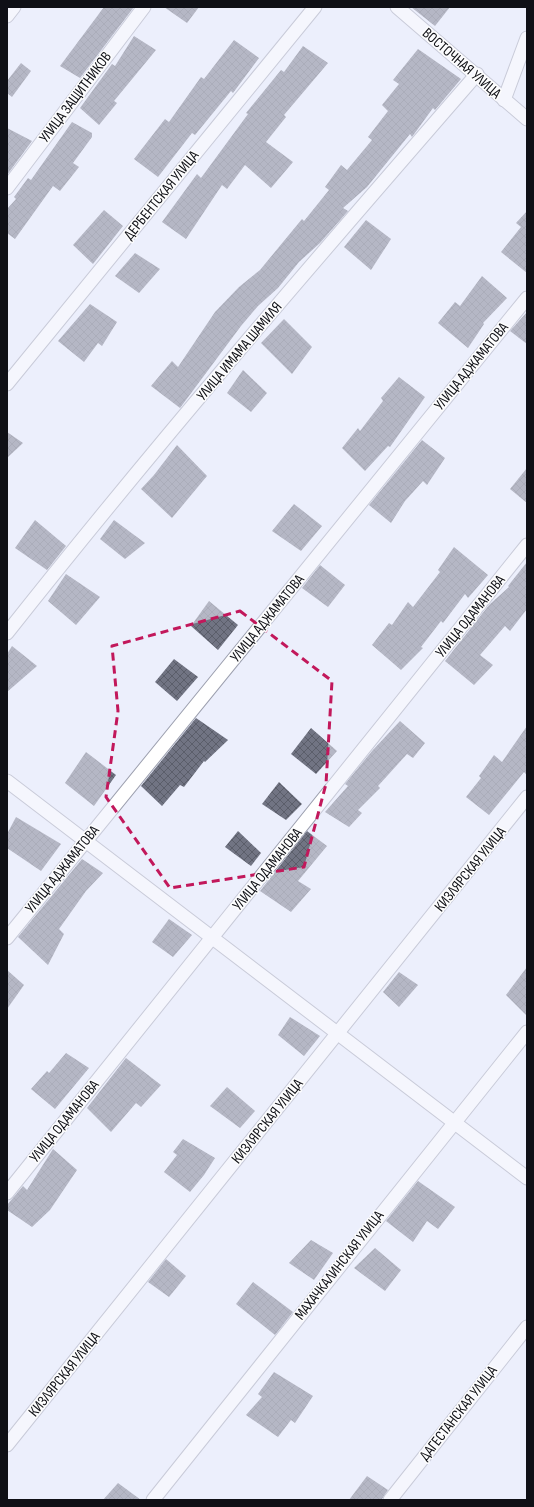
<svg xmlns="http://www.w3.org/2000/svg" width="534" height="1507" viewBox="0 0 534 1507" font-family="'Sofia Sans Condensed',sans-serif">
<defs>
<pattern id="building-cross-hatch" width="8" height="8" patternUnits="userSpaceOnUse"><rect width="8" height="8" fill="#717483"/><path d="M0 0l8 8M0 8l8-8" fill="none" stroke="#5b5e6a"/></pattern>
</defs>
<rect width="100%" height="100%" fill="#eceffc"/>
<!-- building -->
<g fill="url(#building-cross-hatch)">
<polygon points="104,7 134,7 80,78 60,66"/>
<polygon points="164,7 199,7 187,23"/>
<polygon points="411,7 450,7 435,26"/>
<polygon points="134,36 156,50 114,101 117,103 99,125 80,108 112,64 115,66"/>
<polygon points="234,40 259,58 233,93 231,91 195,135 192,133 158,177 134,159 165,119 169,122 201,77 204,79"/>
<polygon points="303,46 328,63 284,115 286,117 266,142 293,162 271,188 245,165 227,189 222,185 186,239 162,222 197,174 201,178 248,114 246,113 281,70 284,72"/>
<polygon points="418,49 461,79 435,110 433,108 412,137 410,134 367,187 343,208 348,211 320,243 299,262 278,288 258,306 241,326 180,408 151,386 172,361 178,367 215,312 239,287 260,270 302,219 304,221 329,190 325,187 341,165 347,170 372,140 368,137 388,111 382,105 399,84 393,80"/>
<polygon points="21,63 31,71 12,97 7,93 7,81"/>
<polygon points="72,122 92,133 92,137 73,163 79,167 60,191 53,186 15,239 7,233 7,209 16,199 14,197 28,178 31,180"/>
<polygon points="7,128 32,141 7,175"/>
<polygon points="104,210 123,226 93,264 73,245"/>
<polygon points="527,211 527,273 501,252 521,227 516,223"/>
<polygon points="366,220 391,239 371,270 344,247"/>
<polygon points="135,253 160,269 139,293 115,276"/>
<polygon points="482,276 507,298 483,323 484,324 468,348 438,323 455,302 460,306"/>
<polygon points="90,304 117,322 102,346 98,343 84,362 58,341"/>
<polygon points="527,312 527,344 510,331"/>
<polygon points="284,319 312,347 292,374 261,343"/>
<polygon points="243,370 267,393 251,412 227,393"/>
<polygon points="399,377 425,397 390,447 388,446 365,471 342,448 358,428 360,431 383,401 381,398"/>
<polygon points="7,432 23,443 7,458"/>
<polygon points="422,440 445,458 427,485 423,481 405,501 391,523 369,505"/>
<polygon points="177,445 207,476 172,518 141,489 154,475"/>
<polygon points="527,468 527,503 510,489"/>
<polygon points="294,504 322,526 301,551 272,531"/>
<polygon points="35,520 66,546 47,570 15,548"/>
<polygon points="114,520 145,543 125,559 100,539"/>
<polygon points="454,547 488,575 468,598 465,594 443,623 441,621 421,647 423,648 401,670 372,645 389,623 392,625 408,602 413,607 440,572 438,570"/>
<polygon points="527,562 527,609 510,631 505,626 480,655 493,665 474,685 445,661 489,605 509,587 508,586"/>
<polygon points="320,565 345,585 328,607 302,588"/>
<polygon points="66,574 100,597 76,625 48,601"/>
<polygon points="209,601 238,625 218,650 191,626"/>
<polygon points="12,646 37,666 7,692 7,654"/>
<polygon points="174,659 198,677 177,701 155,682"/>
<polygon points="196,718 228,740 205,762 204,761 184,787 180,785 162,806 141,786"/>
<polygon points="400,721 425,743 413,758 407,754 378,786 380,788 358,810 362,813 349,827 325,812 348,786 345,784 372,751"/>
<polygon points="527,726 527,775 524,772 489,815 466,797 481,778 479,776 494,755 502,762"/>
<polygon points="311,728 337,751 316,774 291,754"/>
<polygon points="86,752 116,775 94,806 65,783"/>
<polygon points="279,782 302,804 286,820 262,804"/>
<polygon points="16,817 61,844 41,871 7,848 7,834"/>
<polygon points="238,831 261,853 251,866 225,847"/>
<polygon points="307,831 327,846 298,881 311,889 291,912 260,891"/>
<polygon points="82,859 103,873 86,891 59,929 64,934 48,965 18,937"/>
<polygon points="169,919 192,935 173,957 152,942"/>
<polygon points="527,967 527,1016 506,995"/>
<polygon points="7,970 24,985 7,1009"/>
<polygon points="399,972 418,985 399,1007 383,992"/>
<polygon points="290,1017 320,1036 304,1056 278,1035"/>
<polygon points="66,1053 89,1068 55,1109 31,1089 47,1071 49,1073"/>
<polygon points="126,1058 161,1085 141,1107 136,1103 111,1132 87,1108"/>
<polygon points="227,1087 255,1111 240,1128 210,1106"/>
<polygon points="183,1139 215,1158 204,1175 190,1192 164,1172 177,1155 173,1152"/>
<polygon points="53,1149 77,1170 50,1210 32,1227 7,1210 7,1205 23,1186 27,1190"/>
<polygon points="418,1181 455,1207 438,1229 427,1221 413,1242 386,1221"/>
<polygon points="311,1240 333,1253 314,1280 289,1263"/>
<polygon points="375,1248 401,1270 385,1291 354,1268"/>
<polygon points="166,1259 186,1276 169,1297 148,1282"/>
<polygon points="253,1282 293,1312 275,1335 236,1304"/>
<polygon points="274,1372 313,1396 295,1423 291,1420 278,1437 246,1415 262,1397 258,1394"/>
<polygon points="367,1476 388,1490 382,1499 349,1500"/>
<polygon points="118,1483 141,1500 103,1500"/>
</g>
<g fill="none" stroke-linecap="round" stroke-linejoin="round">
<!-- street casing -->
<g stroke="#9da0af" stroke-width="15">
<g id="street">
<polyline points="397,7 527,119"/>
<polyline points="7,16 14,7"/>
<polyline points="504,100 527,38"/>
<polyline points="7,188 144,7"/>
<polyline points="7,384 315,7"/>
<path d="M7 633C158 442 317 258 477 74"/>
<polyline points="7,781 527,1178"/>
<polyline points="7,938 527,298"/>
<polyline points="7,1193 527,545"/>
<polyline points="7,1445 527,797"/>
<polyline points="153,1500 527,1032"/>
<polyline points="390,1500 527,1327"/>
</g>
</g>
<!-- street -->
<use href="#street" stroke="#fff" stroke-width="13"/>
</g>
<!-- marked area -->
<path d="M0 0H534V1507H0ZM240 611 332 681 326 784 304 867 170 888 106 797 118 711 112 646Z" fill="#eceffc" fill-opacity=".55" fill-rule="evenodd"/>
<path fill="none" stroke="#c2185b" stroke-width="3" stroke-dasharray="8 5" stroke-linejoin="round" d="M240 611 332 681 326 784 304 867 170 888 106 797 118 711 112 646Z"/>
<g text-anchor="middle" stroke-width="3" stroke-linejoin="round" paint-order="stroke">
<!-- street labels -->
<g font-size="15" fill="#0f1016" stroke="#fdfdfd">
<text transform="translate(462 63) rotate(41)" y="5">ВОСТОЧНАЯ УЛИЦА</text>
<text transform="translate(75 97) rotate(-53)" y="5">УЛИЦА ЗАЩИТНИКОВ</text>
<text transform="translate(161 195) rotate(-51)" y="5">ДЕРБЕНТСКАЯ УЛИЦА</text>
<text transform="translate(239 351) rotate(-50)" y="5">УЛИЦА ИМАМА ШАМИЛЯ</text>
<text transform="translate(471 366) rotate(-51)" y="5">УЛИЦА АДЖАМАТОВА</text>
<text transform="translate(470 616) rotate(-51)" y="5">УЛИЦА ОДАМАНОВА</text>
<text transform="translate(267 618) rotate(-51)" y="5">УЛИЦА АДЖАМАТОВА</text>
<text transform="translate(62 869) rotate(-51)" y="5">УЛИЦА АДЖАМАТОВА</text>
<text transform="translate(267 869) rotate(-51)" y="5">УЛИЦА ОДАМАНОВА</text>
<text transform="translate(470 869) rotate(-51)" y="5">КИЗЛЯРСКАЯ УЛИЦА</text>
<text transform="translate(64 1121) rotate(-51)" y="5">УЛИЦА ОДАМАНОВА</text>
<text transform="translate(267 1121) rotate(-51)" y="5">КИЗЛЯРСКАЯ УЛИЦА</text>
<text transform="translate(339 1265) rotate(-52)" y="5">МАХАЧКАЛИНСКАЯ УЛИЦА</text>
<text transform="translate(64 1374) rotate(-51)" y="5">КИЗЛЯРСКАЯ УЛИЦА</text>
<text transform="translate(458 1413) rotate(-52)" y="5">ДАГЕСТАНСКАЯ УЛИЦА</text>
</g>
</g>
<!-- border -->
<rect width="534" height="1507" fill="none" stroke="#0f1016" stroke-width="16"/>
</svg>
